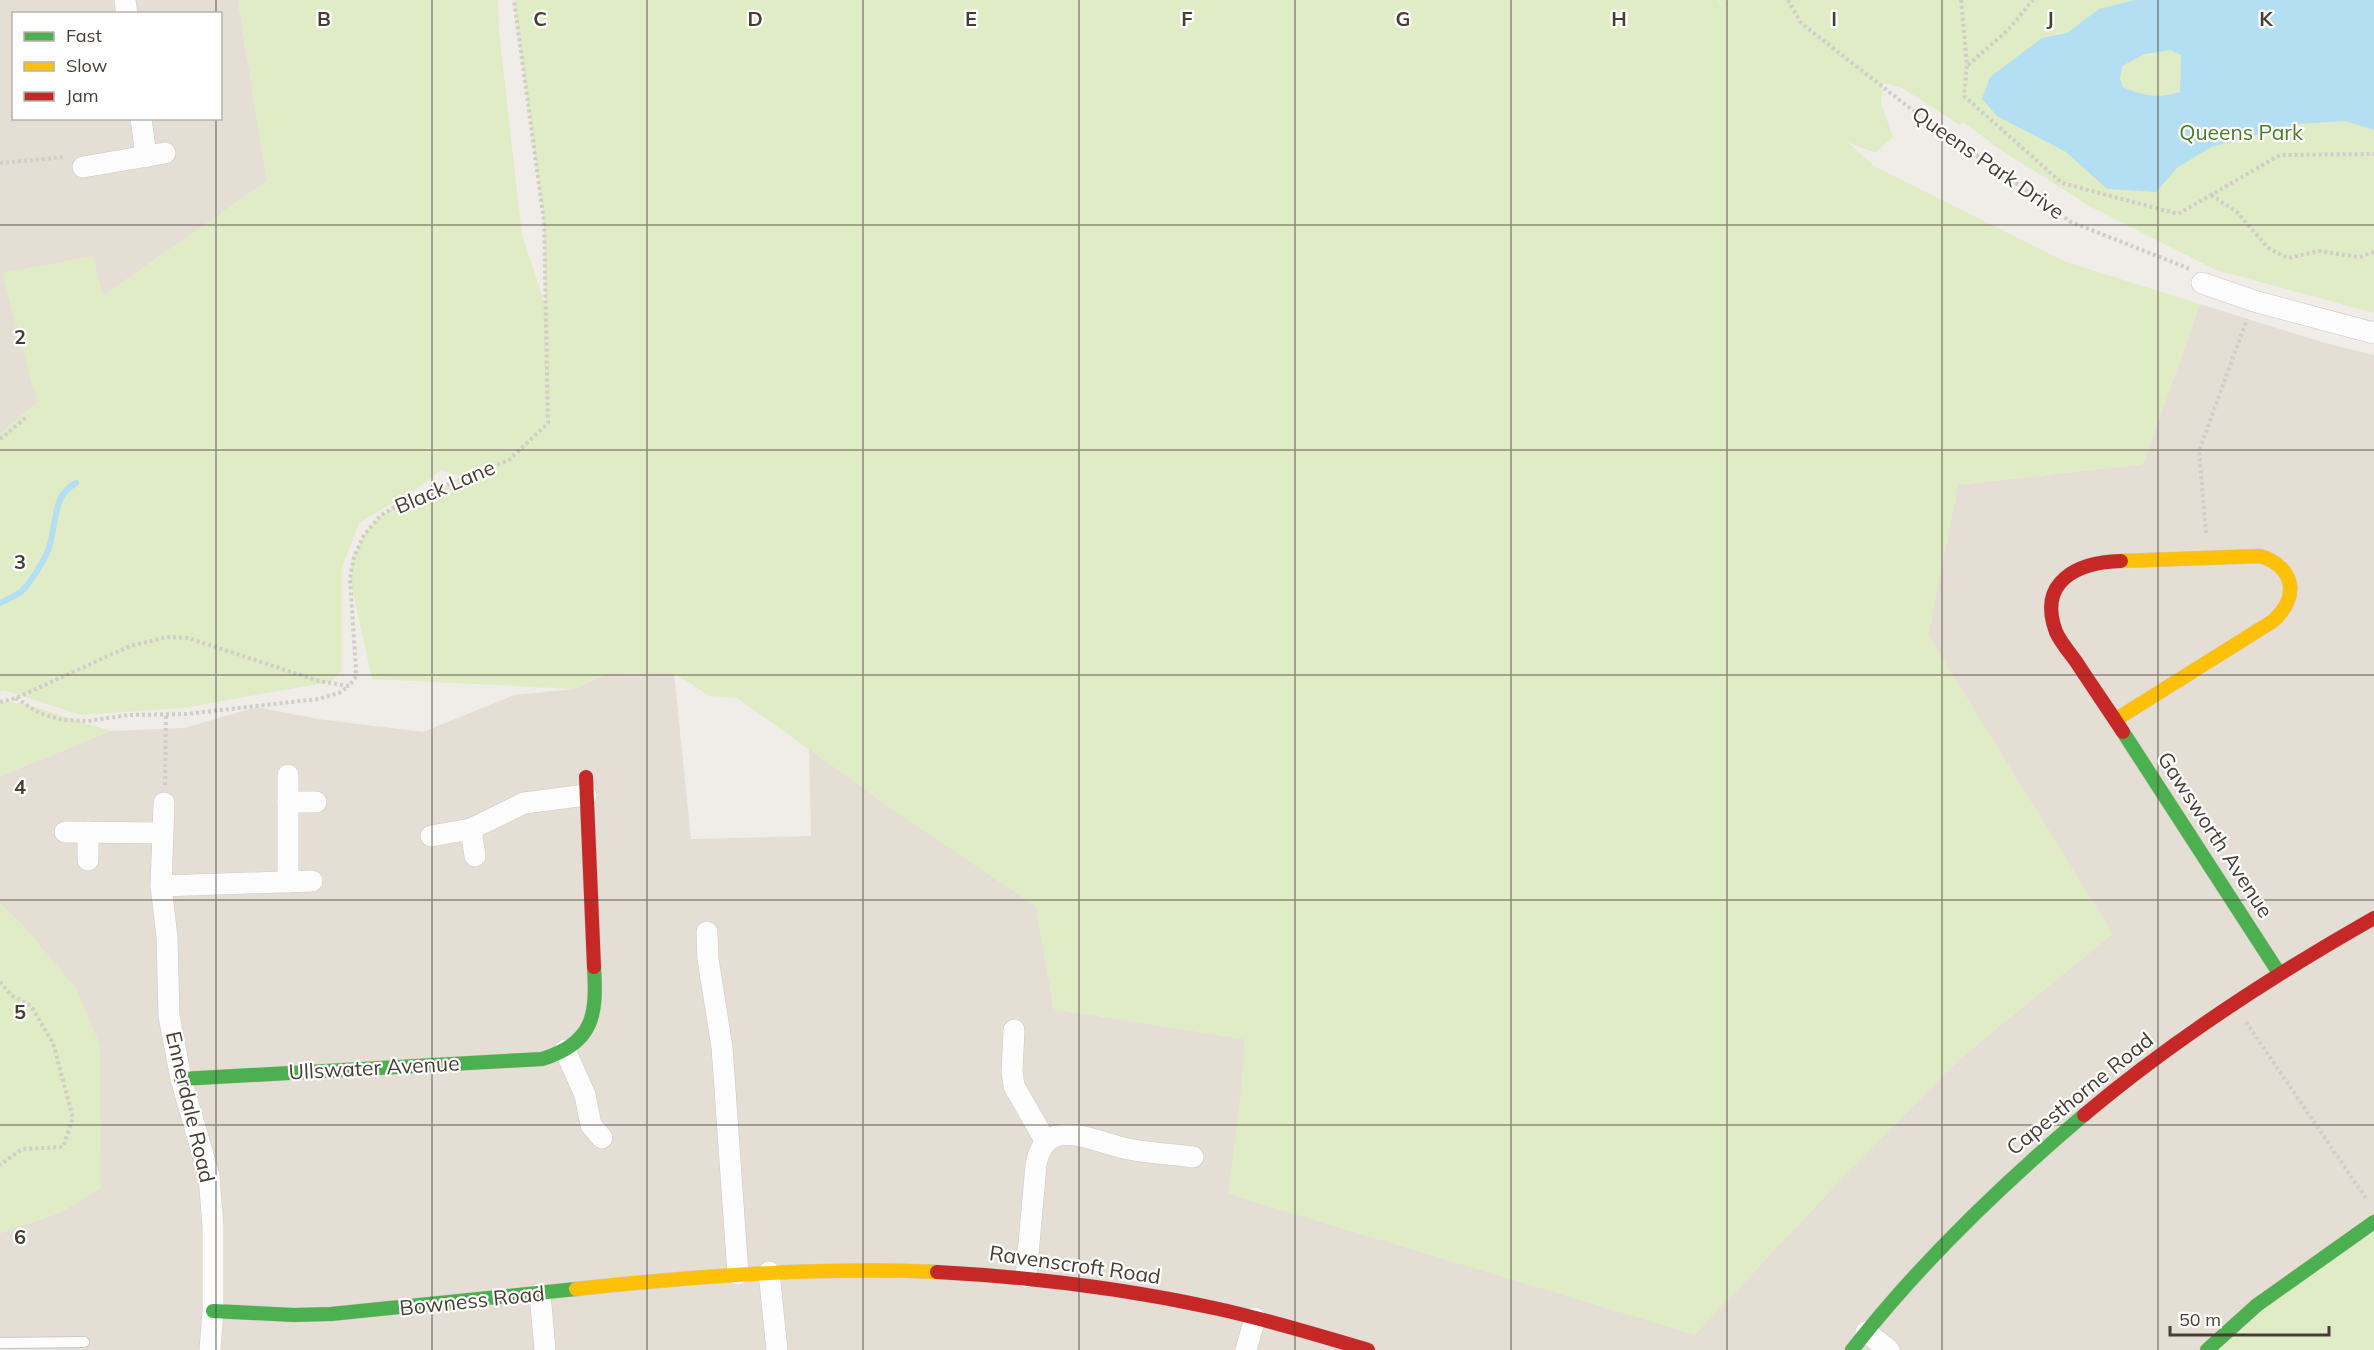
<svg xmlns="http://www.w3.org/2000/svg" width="2374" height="1350" viewBox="0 0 2374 1350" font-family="Mulish,sans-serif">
<rect width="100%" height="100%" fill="#f0ede8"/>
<!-- residential -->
<g fill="#e5ded5" fill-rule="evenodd">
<path d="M0 0H238L267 181 103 296 37 403 0 434ZM14 14H220V118H14Z"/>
<polygon points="2200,304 2325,343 2374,355 2374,1350 0,1350 0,1233 62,1212 0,906 0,776 111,731 184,728 257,707 318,719 423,732 514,695 574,689 607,674 674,673 691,839 811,836 809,749 898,813 1036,906 1054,1009 1245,1039 1242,1081 1853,1167 1958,1060 2112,934 1928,635 1958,485 2143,464"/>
</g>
<!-- green -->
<g fill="#e0ecc5">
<polygon points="238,0 498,0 499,32 522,235 545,305 544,222 514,0 1718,0 1728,16 1719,0 2374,0 2374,313 2216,270 2091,207 1998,148 1963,122 1960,125 1902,88 1883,83 1881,103 1893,137 1875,153 1848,142 1874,166 2066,262 2200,304 2143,464 1958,485 1928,635 2113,934 1958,1060 1853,1167 1695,1335 1228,1194 1242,1081 1244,1039 1054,1009 1036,906 898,813 737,698 710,696 674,673 607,674 574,689 372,679 350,578 354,557 364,535 381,515 400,504 463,477 441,470 418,488 359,523 342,568 342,671 330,682 183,708 81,715 4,690 0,692 0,434 37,403 2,273 93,256 103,296 267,181"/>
<polygon points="0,701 25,704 111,731 0,776"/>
<polygon points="0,903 23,925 76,988 100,1045 101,1188 62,1212 0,1233"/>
<polygon points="2374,1222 2374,1350 2207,1350"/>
</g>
<!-- water -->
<path fill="#b4def1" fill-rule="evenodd" d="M2135 0H2374V130L2345 121 2296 124 2211 147 2177 168 2156 192 2107 189 2066 152 1997 116 1982 99 1990 77 2042 38 2067 33 2099 9ZM2170 50 2181 55 2180 92C2159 99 2143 96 2123 87L2120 79 2122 66 2145 54Z"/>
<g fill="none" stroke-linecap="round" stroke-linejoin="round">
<!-- stream -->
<path stroke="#b4def1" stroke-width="6" d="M0 603C7 599 19 595 24 589 32 580 41 565 47 553 58 528 50 496 76 483"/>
<!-- lane casing -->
<g stroke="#ccc9c4" stroke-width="12">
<polyline id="lane" points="0,1343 84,1342"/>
</g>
<!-- street casing -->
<g stroke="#ccc9c4" stroke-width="22">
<g id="street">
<polyline points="125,0 127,14"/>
<polyline points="141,118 146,157"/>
<polyline points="83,167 165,153"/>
<polyline points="2202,283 2254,301 2374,333"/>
<polyline points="288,802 316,802"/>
<polyline points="164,803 161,886 167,937 169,1016 181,1079 209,1176 213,1227 213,1311 210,1350"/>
<polyline points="471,829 475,856"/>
<polyline points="65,832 162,833"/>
<polyline points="431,836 471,829 524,803 586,795"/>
<polyline points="88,860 88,832"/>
<polyline points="288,882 288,775"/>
<polyline points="161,886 312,881"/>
<polyline points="707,932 708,959 722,1047 738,1274"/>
<polyline points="1014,1030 1012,1072 1014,1086 1046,1142"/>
<polyline points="565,1050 585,1095 591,1125 602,1138"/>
<polyline points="769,1272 777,1350"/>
<path d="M1026 1277 1036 1165C1038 1153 1043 1141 1056 1136 1076 1130 1107 1145 1128 1149 1149 1153 1171 1154 1193 1157"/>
<polyline points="540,1294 545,1350"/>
<polyline points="1866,1332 1889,1350"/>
<polyline points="1246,1350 1255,1318"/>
</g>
</g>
<!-- fast casing -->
<g stroke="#d2ccc1" stroke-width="15">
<g id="fast">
<polyline points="2123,732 2279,973"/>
<path d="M181 1079 542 1059C594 1043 597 1015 594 967"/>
<polyline points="213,1311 294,1315 331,1314 576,1289"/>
<path d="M1852 1350C1920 1263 2000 1186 2084 1115"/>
<polyline points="2207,1350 2257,1305 2374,1222"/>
</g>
</g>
<!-- slow casing -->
<g stroke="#d2ccc1" stroke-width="15">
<g id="slow">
<path d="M2115 720 2273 621C2300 597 2295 567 2260 556L2121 561"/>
<path d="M576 1289C696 1276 816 1267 937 1272"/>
</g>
</g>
<!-- jam casing -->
<g stroke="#d2ccc1" stroke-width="15">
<g id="jam">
<path d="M2121 561C2078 562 2037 581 2056 632 2061 643 2070 653 2077 663 2092 686 2108 709 2123 732"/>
<polyline points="586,777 594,967"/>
<path d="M2084 1115C2174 1039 2272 976 2374 918"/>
<path d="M937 1272C1030 1277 1122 1288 1214 1308 1266 1319 1317 1335 1368 1350"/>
</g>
</g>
<!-- path -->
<g stroke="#d1cdc9" stroke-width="4" stroke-dasharray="3 3" stroke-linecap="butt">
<polyline points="1788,0 1801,23 1911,109 2071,222 2190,269"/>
<polyline points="1961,0 1967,65 1964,96 2062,183 2178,214 2280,155 2374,154"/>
<polyline points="1968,65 2009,29 2033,0"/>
<polyline points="0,163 66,157"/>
<polyline points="2211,195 2237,212 2268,248 2288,258 2319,251 2359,257 2374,252"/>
<polyline points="0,439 28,416"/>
<polyline points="2206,533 2199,451 2247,319"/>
<polyline points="16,698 39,713 62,720 88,721 128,715 186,714 318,699 339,693 349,686"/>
<polyline points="0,702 16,698 130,646 167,637 188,638 319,681 349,686 355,678 356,670 350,578 354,557 364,535 381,515 400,504 509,460 548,423 544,222 514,0"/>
<polyline points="165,785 166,716"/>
<polyline points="0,982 11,995 31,1006 53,1043 73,1118 63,1147 22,1149 0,1165"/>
<polyline points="2246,1022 2367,1200"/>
</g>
<!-- lane -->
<use href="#lane" stroke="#fdfcfc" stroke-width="10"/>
<!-- street -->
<use href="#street" stroke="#fdfcfc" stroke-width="21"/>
<!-- fast -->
<use href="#fast" stroke="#4caf50" stroke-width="14"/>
<!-- slow -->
<use href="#slow" stroke="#ffc107" stroke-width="14"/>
<!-- jam -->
<use href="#jam" stroke="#c62828" stroke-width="14"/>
</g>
<!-- grid -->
<path fill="none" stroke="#463d33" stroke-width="1.5" stroke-opacity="0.55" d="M216 0V14M432 0V1350M647 0V1350M863 0V1350M1079 0V1350M1295 0V1350M1511 0V1350M1727 0V1350M1942 0V1350M2158 0V1350M216 118V1350M0 225H2374M0 450H2374M0 675H2374M0 900H2374M0 1125H2374"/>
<g text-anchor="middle" stroke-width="4.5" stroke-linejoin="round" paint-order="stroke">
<!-- park labels -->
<g font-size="21" fill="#4b7c23" stroke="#fff">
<text x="2241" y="140">Queens Park</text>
</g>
<!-- street labels -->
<g font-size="21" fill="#463d33" stroke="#fff">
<text transform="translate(1988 163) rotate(35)" y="7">Queens Park Drive</text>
<text transform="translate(445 487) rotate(-23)" y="7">Black Lane</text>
<text transform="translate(2215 835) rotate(57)" y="7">Gawsworth Avenue</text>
<text transform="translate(374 1068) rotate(-3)" y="7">Ullswater Avenue</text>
<text transform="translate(2080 1094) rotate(-39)" y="7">Capesthorne Road</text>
<text transform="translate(190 1107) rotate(77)" y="7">Ennerdale Road</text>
<text transform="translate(1075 1265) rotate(8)" y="7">Ravenscroft Road</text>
<text transform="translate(472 1301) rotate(-6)" y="7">Bowness Road</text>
</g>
</g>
<g font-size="20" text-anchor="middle" font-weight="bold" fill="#463d33" stroke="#fff" stroke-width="4.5" stroke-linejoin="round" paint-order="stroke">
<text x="324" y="26">B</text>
<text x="540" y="26">C</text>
<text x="755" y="26">D</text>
<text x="971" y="26">E</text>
<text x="1187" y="26">F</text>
<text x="1403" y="26">G</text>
<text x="1619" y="26">H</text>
<text x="1834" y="26">I</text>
<text x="2050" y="26">J</text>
<text x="2266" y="26">K</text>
<text x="20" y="344">2</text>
<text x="20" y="569">3</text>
<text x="20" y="794">4</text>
<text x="20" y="1019">5</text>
<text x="20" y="1244">6</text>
</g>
<!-- legend -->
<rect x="12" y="12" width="210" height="108" fill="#ffffff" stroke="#b5b1ad" stroke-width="1.5"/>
<rect x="24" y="32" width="30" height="9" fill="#4caf50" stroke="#b5b1ad" stroke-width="1.5"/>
<text x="66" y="42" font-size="18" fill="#463d33">Fast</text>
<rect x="24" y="62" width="30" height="9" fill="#ffc107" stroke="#b5b1ad" stroke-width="1.5"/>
<text x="66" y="72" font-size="18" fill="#463d33">Slow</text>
<rect x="24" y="92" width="30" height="9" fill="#c62828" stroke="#b5b1ad" stroke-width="1.5"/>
<text x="66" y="102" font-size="18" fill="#463d33">Jam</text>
<!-- scale -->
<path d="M2170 1326v9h159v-9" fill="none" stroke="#463d33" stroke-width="3"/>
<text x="2179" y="1326" font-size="18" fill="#463d33" stroke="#ffffff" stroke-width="4.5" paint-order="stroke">50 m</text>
</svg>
